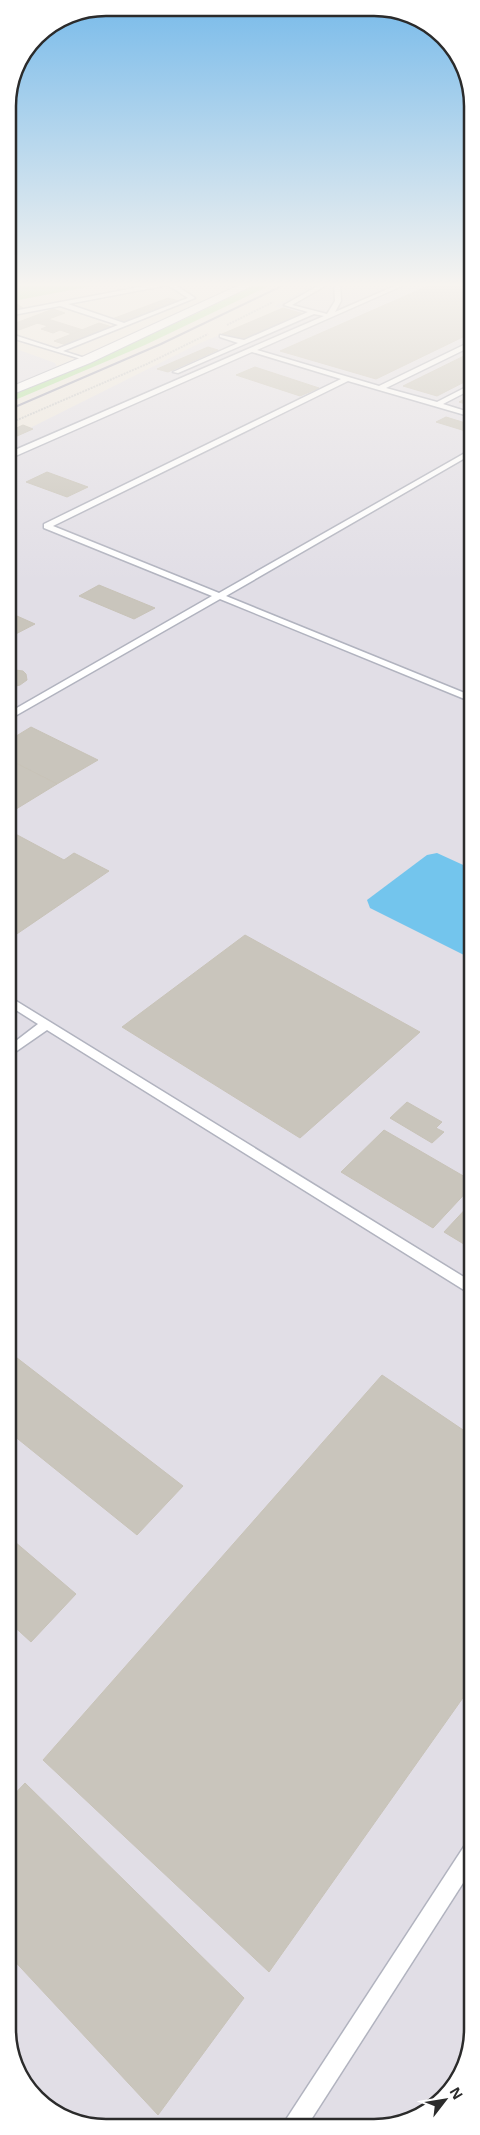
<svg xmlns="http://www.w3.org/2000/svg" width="480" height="2135" viewBox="0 0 480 2135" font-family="'Open Sans',sans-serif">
<rect width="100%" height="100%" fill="#ede7de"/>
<!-- industrial -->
<g fill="#e1dee6">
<polygon points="318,282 472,282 472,2035 448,2094 387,2127 86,2126 32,2094 8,2042 8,439 198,344 282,309 275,306"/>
<polygon points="8,346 55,363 57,367 8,387"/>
</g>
<!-- green -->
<g fill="#b0e29c">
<polygon points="8,282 113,282 8,302"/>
<path d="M260 282H277L145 345 8 403V395C93 361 179 324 260 282Z"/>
</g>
<!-- water -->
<polygon fill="#73c5ed" points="437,853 472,869 472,959 370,908 367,900 427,855"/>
<!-- building -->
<g fill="#c9c5bc" stroke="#c8c3b8">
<polygon points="437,282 472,282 472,335 469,334 376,379 280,351"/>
<polygon points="168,298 179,301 123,323 112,319"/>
<polygon points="17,304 23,308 8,311 8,305"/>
<polygon points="283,308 304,314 243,340 222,334"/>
<polygon points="53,309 65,313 19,330 8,326"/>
<polygon points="48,319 83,330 72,334 60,330 53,333 41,329 48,326 37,323"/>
<polygon points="99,323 112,327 66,345 54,341"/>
<polygon points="208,347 218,350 168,372 157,369"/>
<polygon points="472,352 472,378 437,396 403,386"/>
<polygon points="255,367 319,388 300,396 236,375"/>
<polygon points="472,395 472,406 459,402"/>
<polygon points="446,417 472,425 472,433 436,422"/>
<polygon points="23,425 33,429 8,440 8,432"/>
<polygon points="47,472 88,487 67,497 26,482"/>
<polygon points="99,585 155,608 134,619 79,596"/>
<polygon points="8,612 35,624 8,638"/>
<polygon points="8,669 23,671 26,674 27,680 20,685 8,688"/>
<polygon points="31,727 98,760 57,784 8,759 8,741"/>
<polygon points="8,759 57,784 8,814"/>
<polygon points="8,830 64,860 74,853 109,871 8,940"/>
<polygon points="245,935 420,1032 300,1138 122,1027"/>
<polygon points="407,1102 442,1122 436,1128 444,1132 432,1143 390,1118"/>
<polygon points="384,1130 472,1181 472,1186 433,1228 341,1172"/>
<polygon points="472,1202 472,1249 444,1232"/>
<polygon points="8,1351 183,1486 137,1535 8,1431"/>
<polygon points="382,1375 472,1436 472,1685 269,1972 43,1760"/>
<polygon points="8,1536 76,1594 31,1642 8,1621"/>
<polygon points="25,1783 244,1998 158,2115 8,1954 8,1801"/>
</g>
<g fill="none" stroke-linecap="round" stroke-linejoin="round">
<!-- service casing -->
<g stroke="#b1b3bf" stroke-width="3">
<g id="service">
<path d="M166 282H171L195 298 63 351 88 359V361L8 337V333L57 349 118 325 60 306 8 316V312ZM168 285 188 298 124 323 68 304Z"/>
<polygon points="325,282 332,282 292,305 327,314 335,301 334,282 340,282 341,301 335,312 404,282 411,282 257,350 379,386 472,341 472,346 386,388 437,402 472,384 472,389 443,404 472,413 472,417 348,381 53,526 219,593 472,449 472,454 226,596 472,696 472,702 220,599 8,720 8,713 212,596 44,528 44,524 341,379 252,352 11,458 8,458 8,453 324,316 314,314 178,373 173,372 238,343 220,337 220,335 244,340 308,312 284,305"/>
<polygon points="8,996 472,1282 472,1295 47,1030 8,1057 8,1047 38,1024 8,1005"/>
<polygon points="472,1842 472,1869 307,2126 284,2126 287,2118 465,1845"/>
</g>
</g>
<!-- minor casing -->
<g stroke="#b1b3bf" stroke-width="2">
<polygon id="minor" points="246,282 260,282 90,363 8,396 8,388 82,357"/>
</g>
<!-- path -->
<g stroke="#c8c8c8" stroke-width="2" stroke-dasharray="2 1" stroke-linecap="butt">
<polyline points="227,325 273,302"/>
<polyline points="8,424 147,364 208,334"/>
</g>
<!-- service -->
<use href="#service" fill="#fff" fill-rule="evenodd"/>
<!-- minor -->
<use href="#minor" fill="#fff" fill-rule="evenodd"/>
<!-- rail -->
<polyline stroke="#a1a2b5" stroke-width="2" points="8,410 161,344 290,282"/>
</g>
<!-- sky -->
<linearGradient id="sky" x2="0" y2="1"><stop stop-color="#79bbea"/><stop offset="0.49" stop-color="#f7f4f0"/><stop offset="1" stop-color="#f7f4f0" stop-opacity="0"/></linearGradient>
<rect width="480" height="581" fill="url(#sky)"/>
<!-- crop -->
<path d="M0 0H480V2135H0ZM106 16H374A90 90 0 0 1 464 106V2029A90 90 0 0 1 374 2119H106A90 90 0 0 1 16 2029V106A90 90 0 0 1 106 16Z" fill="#fff" fill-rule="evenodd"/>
<path fill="none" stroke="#2b2b2b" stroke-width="2.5" d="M106 16H374A90 90 0 0 1 464 106V2029A90 90 0 0 1 374 2119H106A90 90 0 0 1 16 2029V106A90 90 0 0 1 106 16Z"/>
<!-- north arrow -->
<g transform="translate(445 2100) rotate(59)" stroke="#ffffff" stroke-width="4" paint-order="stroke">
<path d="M0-4L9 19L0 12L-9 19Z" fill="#2b2b2b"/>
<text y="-8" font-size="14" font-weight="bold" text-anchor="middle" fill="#2b2b2b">N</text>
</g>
</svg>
